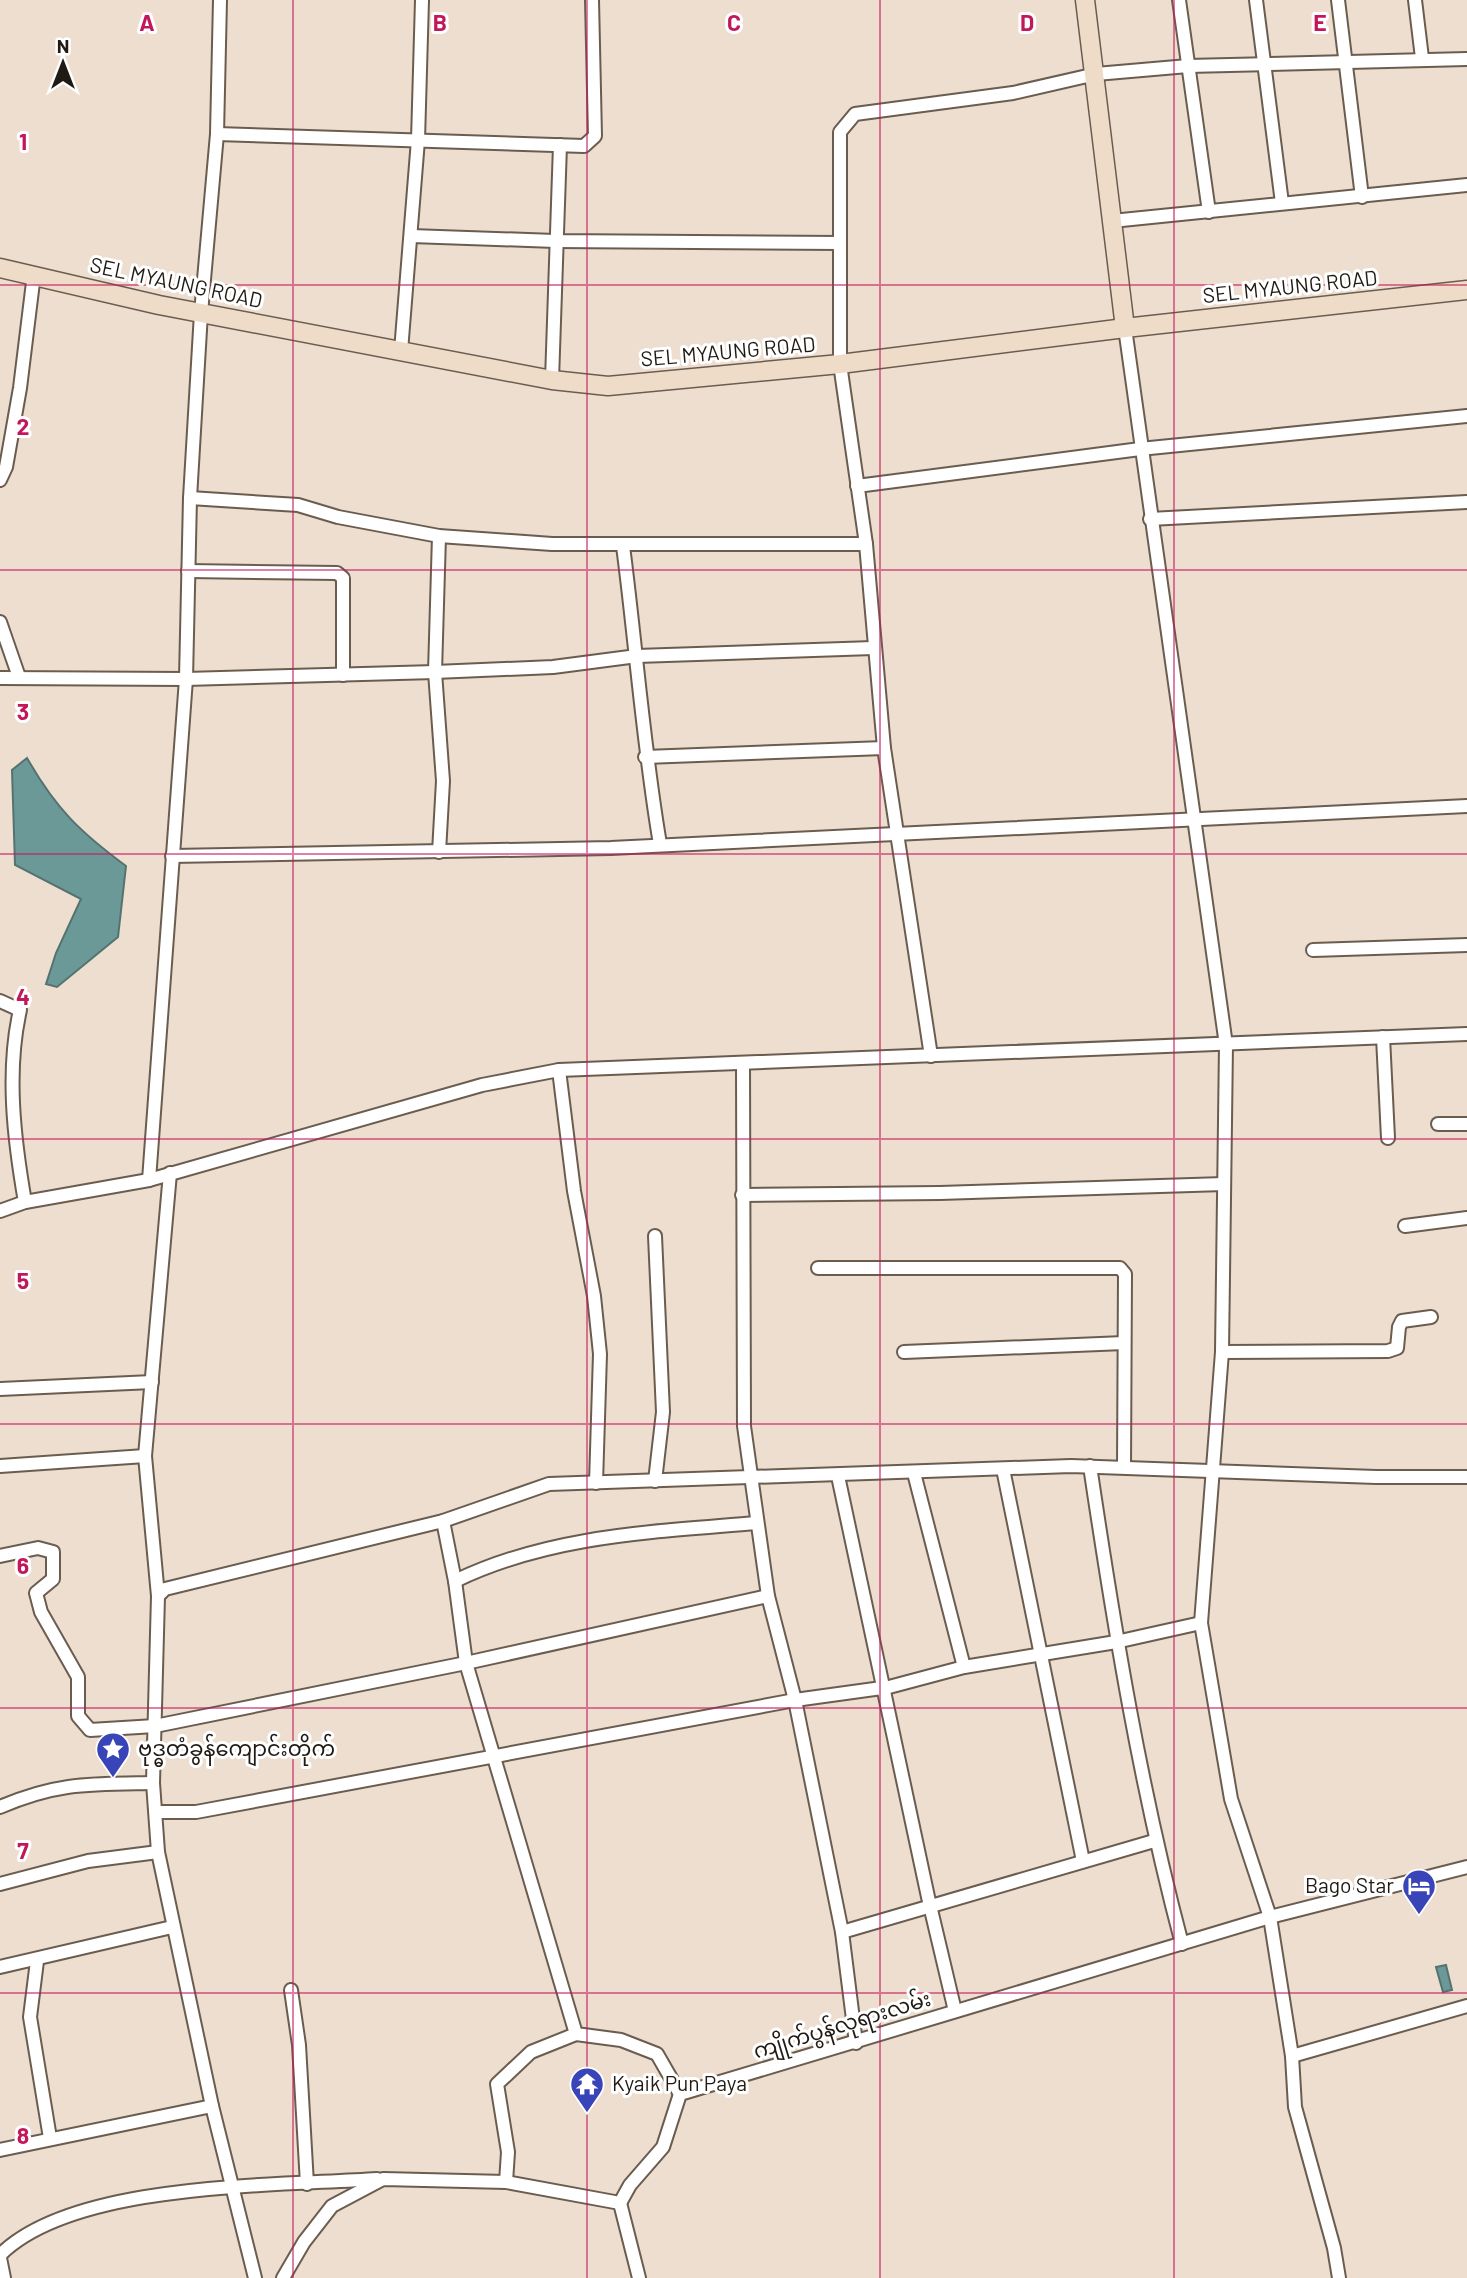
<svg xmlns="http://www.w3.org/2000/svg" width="1467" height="2278" viewBox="0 0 1467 2278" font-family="Barlow,'Noto Sans Myanmar',sans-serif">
<rect width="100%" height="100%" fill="#eddecf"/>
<!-- water -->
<g fill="#6b9998" stroke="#547370" stroke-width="2">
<path d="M27 758C56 809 80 832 126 866L118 937 57 987 46 984 56 953 81 899 15 865 12 770Z"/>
<polygon points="1446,1965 1452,1990 1443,1992 1436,1967"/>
</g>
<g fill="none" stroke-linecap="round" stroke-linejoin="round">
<!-- street casing -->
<g stroke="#6a5d50" stroke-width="16">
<g id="street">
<polyline points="1179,0 1209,212"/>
<polyline points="1256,0 1282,203"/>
<polyline points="1338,0 1362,197"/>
<polyline points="1415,0 1422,58"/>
<polyline points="217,134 584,146 595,136 592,0"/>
<polyline points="1112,221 1467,185"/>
<polyline points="411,236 555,241 840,243 840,364 866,544 884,748 931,1056"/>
<polyline points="840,243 840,132 855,114 1013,93 1096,74 1188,66 1467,59"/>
<polyline points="1125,328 1226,1045 1222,1352 1201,1623 1231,1799 1270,1917 1292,2056 1295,2107 1334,2248 1339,2278"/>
<polyline points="401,351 418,140 422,0"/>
<polyline points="552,380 560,145"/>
<polyline points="0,480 6,467 20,388 34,274"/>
<polyline points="857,486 1140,449 1467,416"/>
<polyline points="190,498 298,505 338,517 439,536 552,544 866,544"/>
<polyline points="1150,519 1467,502"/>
<polyline points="439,536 435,672 443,781 439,852"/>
<path d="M623 546C636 645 643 745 660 844"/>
<polyline points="188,571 337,573 343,578 343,675"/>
<polyline points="0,622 19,677"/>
<polyline points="0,678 186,679 435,672 553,667 637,656 873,648"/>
<polyline points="645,757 884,748"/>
<polyline points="172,856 611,848 1467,806"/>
<polyline points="1313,950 1467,945"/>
<path d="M0 1001 20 1010C6 1072 14 1139 25 1202"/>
<polyline points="1383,1037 1388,1138"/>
<polyline points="743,1064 744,1426 768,1596 795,1700 842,1932 856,2043"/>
<polyline points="559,1070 574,1191 594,1296 600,1354 596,1483"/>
<polyline points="1438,1124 1467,1124"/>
<polyline points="170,1173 145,1456 158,1596 153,1783 158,1852 212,2106 255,2278"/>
<polyline points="149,1180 186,679 190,498 201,313 217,134 220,0"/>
<polyline points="742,1195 940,1193 1224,1184"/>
<polyline points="0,1211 25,1202 149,1180 482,1085 559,1070 1467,1034"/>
<polyline points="1405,1226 1467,1218"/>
<polyline points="655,1236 663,1412 655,1481"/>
<polyline points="818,1268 1120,1268 1125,1274 1124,1467"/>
<polyline points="904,1352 1124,1343"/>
<polyline points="1222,1352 1388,1351 1397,1348 1399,1327 1402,1321 1431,1317"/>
<polyline points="0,1389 152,1382"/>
<polyline points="0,1466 145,1456"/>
<path d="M1090 1466C1114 1627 1140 1786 1182 1944"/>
<polyline points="1003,1469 1083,1861"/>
<polyline points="914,1473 964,1667"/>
<polyline points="838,1476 928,1897 955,2011"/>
<polyline points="443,1521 455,1581 466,1663 576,2034 621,2040 657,2054 680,2094"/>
<polyline points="0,1556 38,1548 53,1552 53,1579 36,1593 41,1612 78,1677 78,1716 90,1730 155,1726 466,1663 768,1596"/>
<path d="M455 1581C550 1535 653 1532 757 1523"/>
<polyline points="158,1596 165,1589 443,1521 549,1484 1071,1466 1376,1477 1467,1477"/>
<path d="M0 1807C58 1782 91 1784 153 1783"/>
<polyline points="156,1812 196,1812 795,1700 889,1687 964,1667 1116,1642 1201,1623"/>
<polyline points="0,1884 88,1861 158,1852"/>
<polyline points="842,1932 1154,1841"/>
<polyline points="37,1961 30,2017 50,2138"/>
<polyline points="0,1967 172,1927"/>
<polyline points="291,1990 299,2045 307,2184"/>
<polyline points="1292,2056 1467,2006"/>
<polyline points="0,2150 212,2106"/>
<polyline points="506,2182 508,2152 497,2084 531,2052 576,2034"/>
<polyline points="620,2203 639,2278"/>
<path d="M0 2255C73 2182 275 2186 377 2179"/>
<polyline points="0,2258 4,2278"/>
<polyline points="283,2278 304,2242 332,2206 383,2179 506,2182 620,2203 630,2185 663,2147 680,2094 1270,1917 1467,1867"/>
</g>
</g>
<!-- secondary casing -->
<g stroke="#6a5d50" stroke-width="21">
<g id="secondary">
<polyline points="1085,0 1125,328"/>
<polyline points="0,268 159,305 552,380 608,386 840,364 1125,328 1467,290"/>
</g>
</g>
<!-- street -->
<use href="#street" stroke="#fff" stroke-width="12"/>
<!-- secondary -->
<use href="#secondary" stroke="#efdcc8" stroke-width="18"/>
</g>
<!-- grid -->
<path fill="none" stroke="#c2185b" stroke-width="2" stroke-opacity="0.55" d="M293 0V2278M587 0V2278M880 0V2278M1174 0V2278M0 285H1467M0 570H1467M0 854H1467M0 1139H1467M0 1424H1467M0 1708H1467M0 1993H1467"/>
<!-- icons -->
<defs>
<g id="sight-pin" transform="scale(1.75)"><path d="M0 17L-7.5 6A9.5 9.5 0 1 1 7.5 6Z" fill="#3844b7" stroke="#fff"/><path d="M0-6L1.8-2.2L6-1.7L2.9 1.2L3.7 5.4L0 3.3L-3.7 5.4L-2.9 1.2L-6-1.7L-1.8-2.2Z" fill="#fff"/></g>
<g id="hotel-pin" transform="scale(1.75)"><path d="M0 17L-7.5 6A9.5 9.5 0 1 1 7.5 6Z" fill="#3844b7" stroke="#fff"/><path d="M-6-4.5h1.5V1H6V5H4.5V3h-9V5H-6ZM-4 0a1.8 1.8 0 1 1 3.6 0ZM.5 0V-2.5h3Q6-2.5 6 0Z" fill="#fff"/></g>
<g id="temple-pin" transform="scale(1.75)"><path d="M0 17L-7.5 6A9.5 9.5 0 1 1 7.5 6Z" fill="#3844b7" stroke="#fff"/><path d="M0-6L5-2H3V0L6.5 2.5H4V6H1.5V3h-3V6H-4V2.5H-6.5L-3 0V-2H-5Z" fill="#fff"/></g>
</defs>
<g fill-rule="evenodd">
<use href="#sight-pin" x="113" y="1749"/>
<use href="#hotel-pin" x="1419" y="1886"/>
<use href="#temple-pin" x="587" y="2084"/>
</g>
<g text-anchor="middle" stroke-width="6" stroke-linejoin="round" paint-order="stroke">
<!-- street labels -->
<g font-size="21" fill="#1f1a14" stroke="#fff">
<text transform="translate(176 283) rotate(12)" y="7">SEL MYAUNG ROAD</text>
<text transform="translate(1290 287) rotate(-6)" y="7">SEL MYAUNG ROAD</text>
<text transform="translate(728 352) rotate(-5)" y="7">SEL MYAUNG ROAD</text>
<text transform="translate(842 2025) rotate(-17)" y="7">ကျိုက်ပွန်လုရားလမ်း</text>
</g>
<!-- poi labels -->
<g font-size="21" fill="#1f1a14" stroke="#fff" text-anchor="start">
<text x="138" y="1756">ဗုဒ္ဓတံခွန်ကျောင်းတိုက်</text>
<text x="1394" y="1893" text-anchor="end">Bago Star</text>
<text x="612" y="2091">Kyaik Pun Paya</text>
</g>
</g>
<g font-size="23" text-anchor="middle" font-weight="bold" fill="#c2185b" stroke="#fff" stroke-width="6" stroke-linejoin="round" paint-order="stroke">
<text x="147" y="31">A</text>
<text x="440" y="31">B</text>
<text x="734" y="31">C</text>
<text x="1027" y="31">D</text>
<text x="1320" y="31">E</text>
<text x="23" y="150">1</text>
<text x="23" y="435">2</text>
<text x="23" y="720">3</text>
<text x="23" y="1005">4</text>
<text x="23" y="1289">5</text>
<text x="23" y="1574">6</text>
<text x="23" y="1859">7</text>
<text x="23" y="2144">8</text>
</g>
<!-- north arrow -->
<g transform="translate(63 63)" stroke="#ffffff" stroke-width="5" paint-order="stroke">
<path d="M0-5L12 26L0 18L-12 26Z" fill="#1f1a14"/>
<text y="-10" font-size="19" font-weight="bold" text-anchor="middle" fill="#1f1a14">N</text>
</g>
</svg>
